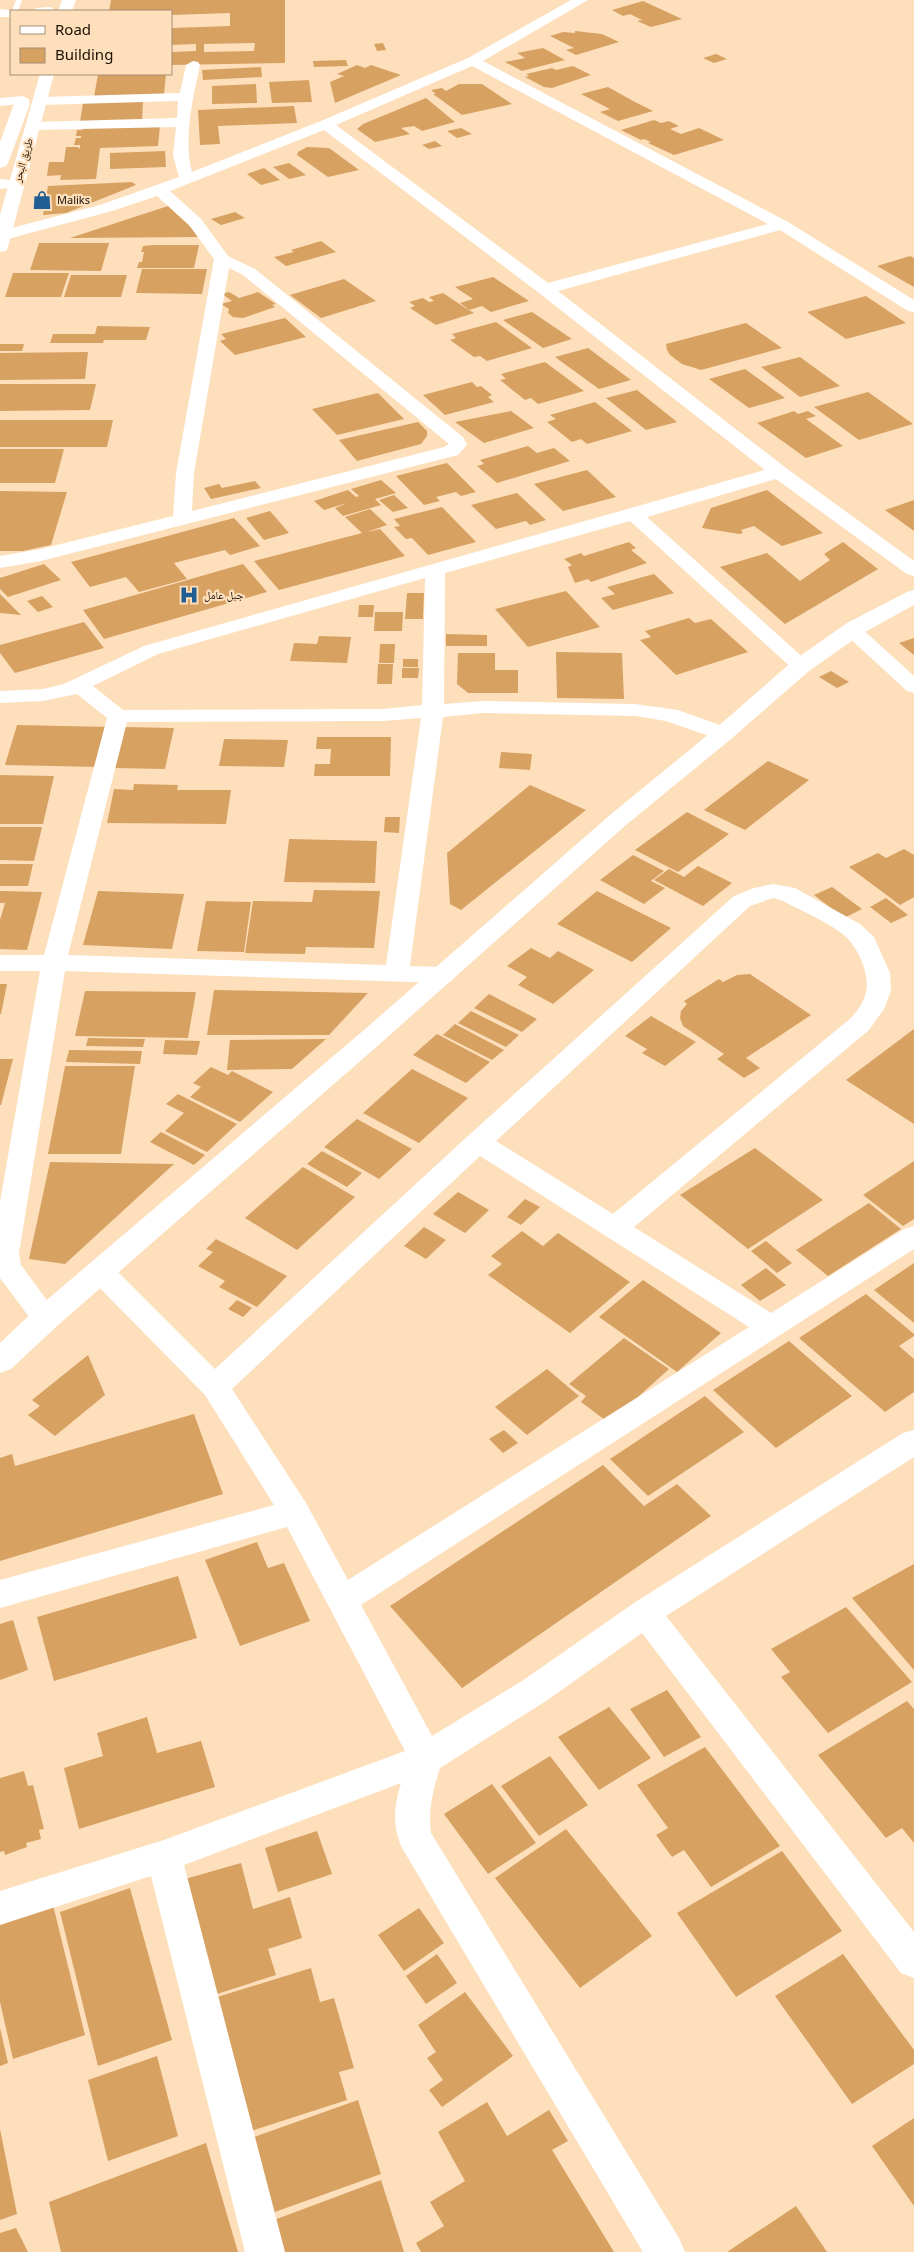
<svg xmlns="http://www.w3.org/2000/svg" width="914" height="2252" viewBox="0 0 914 2252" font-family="'Noto Sans','Noto Naskh Arabic',sans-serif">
<rect width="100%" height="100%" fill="#fedfbc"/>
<!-- building -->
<g fill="#d7a162" fill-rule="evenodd">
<path d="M111 0H285V63L171 65V52L196 51V44L171 45V28L230 26V13L171 15V11H109ZM255 43 254 51 204 52V44Z"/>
<polygon points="643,1 682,19 651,27 637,21 642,20 630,14 623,16 612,10"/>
<polygon points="575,31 602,34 619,42 576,55 566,50 574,48 550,36 563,32 575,33"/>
<polygon points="383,43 386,50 377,51 374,44"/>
<polygon points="543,48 565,60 522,71 505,62 525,58 517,53"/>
<polygon points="716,54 727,59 714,63 703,58"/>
<polygon points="346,60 348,66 314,67 313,61"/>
<polygon points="357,65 365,68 371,65 401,75 335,103 330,82 344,76 337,74"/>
<polygon points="573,66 591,75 552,88 544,87 525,77 529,76 526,74 552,68 556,70"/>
<polygon points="261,67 262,77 203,80 202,70"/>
<polygon points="98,74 166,74 164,95 94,97"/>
<polygon points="309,80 312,102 272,103 269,82"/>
<polygon points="256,84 257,103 212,104 212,86"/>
<polygon points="459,84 482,84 512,104 462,115 433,94 436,94 431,90 442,88 446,91"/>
<polygon points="608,87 635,102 653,111 618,121 600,112 610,109 581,94"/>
<polygon points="426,98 455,122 422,131 414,126 401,128 410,134 375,142 357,129 363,124"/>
<polygon points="143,101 142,121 80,122 83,103"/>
<polygon points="294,106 297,123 218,126 220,144 200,145 198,110"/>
<polygon points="654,120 661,123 669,121 679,126 670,129 681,134 699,128 724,140 674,155 648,143 651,142 644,139 641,140 621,130"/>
<polygon points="160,126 158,146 100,148 96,179 60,180 61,175 47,176 49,162 64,162 66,147 78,147 80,149 80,145 74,145 76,138 81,138 81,136 76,136 77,130 82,130 83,128"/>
<polygon points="461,128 472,134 457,138 447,131"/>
<polygon points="435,141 442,146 429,149 422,145"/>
<polygon points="307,147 329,148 359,170 328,177 297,155 298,152"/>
<polygon points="165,151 166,167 110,169 110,153"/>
<polygon points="289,163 306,175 289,179 273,167"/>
<polygon points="264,168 280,180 261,185 247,174"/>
<polygon points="132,182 136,185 66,213 43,215 48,186"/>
<polygon points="168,206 202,237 70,238"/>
<polygon points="235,212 245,218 221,225 211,219"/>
<polygon points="321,241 336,252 286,266 274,257 294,252 291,250"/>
<polygon points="39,243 109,243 101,271 30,270"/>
<polygon points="153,245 199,245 194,268 137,268 139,262 142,262 144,252 141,252 143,246"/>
<polygon points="910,256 914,258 914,287 877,266"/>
<polygon points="142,269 207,269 202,294 136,293"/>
<polygon points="13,273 69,273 61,297 5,297"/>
<polygon points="71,275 127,275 121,297 64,297"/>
<polygon points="493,277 529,301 491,312 482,306 469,310 460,303 473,299 455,287"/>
<polygon points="344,279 376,301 321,318 290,295"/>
<polygon points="229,292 239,298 258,292 276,304 272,305 275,307 243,318 233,317 228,313 229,309 221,304 232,301 222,294"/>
<polygon points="443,293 467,309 474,313 436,325 410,308 415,306 409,302 423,298 429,302 434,301 429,297"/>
<polygon points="866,296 906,323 846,339 807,312"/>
<polygon points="532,312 572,339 543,348 503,320"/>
<polygon points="285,318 306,337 235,355 220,341 226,339 221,334"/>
<polygon points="496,322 532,348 487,361 480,356 474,357 450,340 456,338 452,334"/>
<polygon points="746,323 782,348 701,370 682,364 670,355 667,350 666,344"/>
<polygon points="97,326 150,327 146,340 104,340 103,343 50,343 53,334 95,334"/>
<polygon points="0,344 24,344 22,351 0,351"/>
<polygon points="588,348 631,380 599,389 555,357"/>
<polygon points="88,352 85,379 0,380 0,353"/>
<polygon points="800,357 840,386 800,397 761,367"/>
<polygon points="545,362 584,391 538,404 531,398 525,400 500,380 506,379 501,374"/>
<polygon points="745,369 785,398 749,408 709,379"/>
<polygon points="472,382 477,387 481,386 492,395 488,397 494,402 445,415 423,395"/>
<polygon points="0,384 96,384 90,410 0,411"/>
<polygon points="637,390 677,422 646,430 606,398"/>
<polygon points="868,392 913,424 859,440 814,407"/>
<polygon points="378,393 404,419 337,435 312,409"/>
<polygon points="595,402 632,431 587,444 581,439 572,442 547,422 556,419 550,415"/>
<polygon points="511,411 534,428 484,443 455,422"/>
<polygon points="794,411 798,414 808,411 816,416 806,419 843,446 806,458 757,423"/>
<polygon points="0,420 113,420 107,447 0,447"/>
<polygon points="418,422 427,431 427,436 421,444 357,461 339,440"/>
<polygon points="528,446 537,453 554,448 570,461 497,483 477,466 484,464 480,460"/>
<polygon points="0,449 64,449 55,483 0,483"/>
<polygon points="447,463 476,492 461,496 456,492 436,497 440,501 424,505 396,476"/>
<polygon points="587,470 616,497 563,511 534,484"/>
<polygon points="381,480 396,493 375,499 381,505 343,516 335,508 347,503 324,510 314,501 348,490 356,497 359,496 351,489"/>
<polygon points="255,481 261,488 211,499 204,488 219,484 222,488"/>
<polygon points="767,490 823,533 782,546 754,526 741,530 743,533 739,534 702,528 711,508"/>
<polygon points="0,491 67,492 51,545 23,551 0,551"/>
<polygon points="517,493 546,520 530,525 526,521 496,529 471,505"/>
<polygon points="394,495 408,508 393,512 379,500"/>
<polygon points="914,500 914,531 885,510"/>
<polygon points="442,507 476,542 428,555 412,538 406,539 394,527 400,526 394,519"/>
<polygon points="370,509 387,525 367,532 380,529 405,556 279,590 254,561 362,533 345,517"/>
<polygon points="270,511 289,533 264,540 246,518"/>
<polygon points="234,518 260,546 230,555 225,550 174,563 187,579 139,592 126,577 90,587 71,562"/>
<polygon points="629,542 636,548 631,550 647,563 591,582 588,579 575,583 568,567 572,565 564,559 581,553 584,556"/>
<polygon points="843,542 878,569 785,624 720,567 767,553 800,581 830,560 824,554"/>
<polygon points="44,564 61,580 8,597 0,589 0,578"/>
<polygon points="243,564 267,592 104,639 83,610"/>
<polygon points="654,574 674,593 613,610 601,598 615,594 607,587"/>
<polygon points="566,591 600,627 528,647 495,609"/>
<polygon points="407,593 424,593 423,619 405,619"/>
<polygon points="0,594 21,615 0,613"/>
<polygon points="42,596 53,607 38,612 27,601"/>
<polygon points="359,605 374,605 373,617 358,617"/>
<polygon points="375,612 403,612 402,631 374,631"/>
<polygon points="689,618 695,623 711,619 748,652 676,675 640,640 651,637 645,631"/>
<polygon points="84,622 104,648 15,673 0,653 0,645"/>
<polygon points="446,634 487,635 487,646 446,646"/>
<polygon points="319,636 351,637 347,663 290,661 294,643 317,644"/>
<polygon points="914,638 914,655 899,643"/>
<polygon points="380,644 395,644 394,663 379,663"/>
<polygon points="556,652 622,653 624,699 557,698"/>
<polygon points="458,653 495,653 495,670 518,670 518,693 468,693 457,684"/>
<rect x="403" y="659" width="15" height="8"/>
<polygon points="378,664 393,664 392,684 377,684"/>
<polygon points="402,668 419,668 418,678 402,678"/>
<polygon points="831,671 849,682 837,688 819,677"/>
<polygon points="17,725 110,727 100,767 5,765"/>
<polygon points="124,727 174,728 165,769 114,768"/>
<polygon points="317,737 391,737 390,776 314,776 315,764 330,764 331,749 316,749"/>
<polygon points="224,739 288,740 284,767 219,766"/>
<polygon points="501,752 532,754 530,770 499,768"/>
<polygon points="768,761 809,780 745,830 704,810"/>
<polygon points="0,775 54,776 43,824 0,824"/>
<polygon points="134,784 178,785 177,790 231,790 226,824 107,823 114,789 133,790"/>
<polygon points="530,785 586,810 461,910 450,904 447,853"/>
<polygon points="687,812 729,834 678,872 635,850"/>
<polygon points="385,817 400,817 399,833 384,832"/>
<polygon points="0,827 42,827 34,861 0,860"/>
<polygon points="289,839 377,841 375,883 284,882"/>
<polygon points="904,849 914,855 914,897 900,905 849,867 878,853 886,858"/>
<polygon points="633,855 664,871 651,881 665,888 644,904 600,880"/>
<polygon points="0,864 33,864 28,886 0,886"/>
<polygon points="698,866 732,883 703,906 654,880 669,869 684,877"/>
<polygon points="832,887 862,909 844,918 814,895"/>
<polygon points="314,890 380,891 374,948 306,947 305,954 245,953 253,901 312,902"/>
<polygon points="0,891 42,892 27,950 0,949 0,920 5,903 0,903"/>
<polygon points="98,891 184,894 172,949 83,945"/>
<polygon points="597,891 671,928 632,962 557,924"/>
<polygon points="886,898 908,915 891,923 870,907"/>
<polygon points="206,901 251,902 244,952 197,951"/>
<polygon points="531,948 550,958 558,951 594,970 553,1004 518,985 527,977 507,966"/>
<polygon points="750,974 811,1015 746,1058 760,1068 744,1078 717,1059 724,1054 683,1026 680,1018 681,1011 687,1004 684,1001 719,979 723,982 737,975"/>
<polygon points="0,984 7,984 1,1014 0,1014"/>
<polygon points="214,990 368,993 329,1035 207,1035"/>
<polygon points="85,991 196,992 188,1038 75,1036"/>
<polygon points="489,994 537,1019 522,1032 474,1008"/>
<polygon points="471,1011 519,1035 506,1047 458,1023"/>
<polygon points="651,1016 696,1042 665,1066 642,1053 647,1049 625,1036"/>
<polygon points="455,1024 504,1050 492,1060 443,1035"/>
<polygon points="914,1029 914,1124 846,1080"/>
<polygon points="437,1034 490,1062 466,1083 413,1055"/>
<polygon points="88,1038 145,1039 143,1047 86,1046"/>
<polygon points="326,1039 292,1069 227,1070 230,1040"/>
<polygon points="165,1040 200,1041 197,1055 163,1054"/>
<polygon points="69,1050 142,1051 140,1064 66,1062"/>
<polygon points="0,1059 13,1059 1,1105 0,1105"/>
<polygon points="65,1066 135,1066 121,1154 48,1154"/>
<polygon points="211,1067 228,1075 232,1071 273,1092 240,1122 190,1097 201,1087 193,1083"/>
<polygon points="412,1069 468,1098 419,1143 363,1113"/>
<polygon points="178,1094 237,1124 207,1152 165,1131 184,1113 166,1104"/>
<polygon points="357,1119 412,1149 379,1179 324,1147"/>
<polygon points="161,1132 205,1155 194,1165 150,1142"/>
<polygon points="755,1148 823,1200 748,1249 680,1195"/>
<polygon points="322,1151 362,1173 347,1187 307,1164"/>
<polygon points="914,1161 914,1219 903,1226 863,1195"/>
<polygon points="50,1162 174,1164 65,1264 29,1259"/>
<polygon points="303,1167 355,1197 297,1250 245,1218"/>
<polygon points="458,1192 489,1210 465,1233 433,1214"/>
<polygon points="525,1199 540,1207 521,1225 507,1217"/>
<polygon points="869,1203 901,1229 828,1276 796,1250"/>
<polygon points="424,1227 446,1240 426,1259 404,1246"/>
<polygon points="522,1231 543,1246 558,1233 630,1282 570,1333 488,1275 502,1264 491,1256"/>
<polygon points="216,1239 287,1276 257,1307 219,1287 225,1281 198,1266 213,1252 206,1249"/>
<polygon points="766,1241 792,1263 777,1273 751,1251"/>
<polygon points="914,1263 914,1323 874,1290"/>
<polygon points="766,1268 786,1285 760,1301 741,1285"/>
<polygon points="643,1280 721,1333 677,1372 599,1317"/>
<polygon points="866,1294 914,1334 914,1336 899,1346 914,1359 914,1392 885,1412 799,1338"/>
<polygon points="237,1300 252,1308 243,1317 228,1309"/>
<polygon points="624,1338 669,1369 609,1423 581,1402 586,1396 569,1384"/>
<polygon points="789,1341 852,1396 776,1448 713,1390"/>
<polygon points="88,1355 105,1395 55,1436 28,1415 40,1406 32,1400"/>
<polygon points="547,1369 579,1396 527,1435 495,1407"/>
<polygon points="705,1396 744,1432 648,1496 610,1459"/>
<polygon points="194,1414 223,1494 0,1561 0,1458 12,1454 15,1466"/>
<polygon points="504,1430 518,1443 503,1453 489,1439"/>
<polygon points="603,1465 644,1506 677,1484 711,1516 462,1688 390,1606"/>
<polygon points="257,1542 268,1568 284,1563 310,1621 240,1646 205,1560"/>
<polygon points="914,1564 914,1670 852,1598"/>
<polygon points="178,1576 197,1638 54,1681 37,1617"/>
<polygon points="846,1607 912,1682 828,1733 781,1677 790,1672 771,1649"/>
<polygon points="13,1620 28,1670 0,1680 0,1624"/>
<polygon points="667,1690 701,1737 664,1757 630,1709"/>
<polygon points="907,1701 914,1709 914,1843 902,1828 886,1838 818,1755"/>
<polygon points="609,1707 651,1758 599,1790 558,1737"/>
<polygon points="147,1717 157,1753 201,1741 215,1787 79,1829 64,1768 103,1756 97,1733"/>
<polygon points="705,1747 780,1846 711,1887 684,1850 672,1857 656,1835 668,1828 637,1785"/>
<polygon points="550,1756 588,1805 539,1836 501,1786"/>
<polygon points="24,1771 28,1786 33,1785 44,1829 39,1830 41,1839 26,1843 27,1847 5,1855 4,1851 0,1852 0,1778"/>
<polygon points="492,1784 536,1843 488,1874 444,1814"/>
<polygon points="566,1829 652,1936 580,1988 495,1878"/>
<polygon points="317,1831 332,1874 278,1892 265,1848"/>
<polygon points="782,1851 842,1931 736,1997 677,1913"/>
<polygon points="241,1863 253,1909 290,1897 302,1938 268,1949 276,1975 214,1995 185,1879"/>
<polygon points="130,1888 172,2040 98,2066 60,1912"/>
<polygon points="52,1901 85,2035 13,2059 0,2002 0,1918"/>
<polygon points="419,1908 444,1943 404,1971 378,1935"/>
<polygon points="437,1954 457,1983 426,2004 406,1976"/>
<polygon points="843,1954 914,2050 914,2064 852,2104 775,1996"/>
<polygon points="311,1968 320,2002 334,1998 354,2068 339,2072 347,2100 248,2132 214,1998"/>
<polygon points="465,1992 513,2056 442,2107 429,2090 443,2080 427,2058 436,2052 418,2025"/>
<polygon points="0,2028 8,2063 0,2066"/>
<polygon points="157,2056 178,2136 108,2161 88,2080"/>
<polygon points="358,2100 381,2174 272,2213 251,2138"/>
<polygon points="487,2102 507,2136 549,2110 568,2141 552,2150 614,2252 421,2252 416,2243 444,2226 430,2202 465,2181 438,2132"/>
<polygon points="914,2118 914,2206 872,2146"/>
<polygon points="0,2129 17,2214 0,2220"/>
<polygon points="206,2143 238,2252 61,2252 49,2202"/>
<polygon points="381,2180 404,2252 283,2252 274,2220"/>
<polygon points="796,2206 827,2252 727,2252"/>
<polygon points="16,2228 28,2252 0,2252 0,2233"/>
</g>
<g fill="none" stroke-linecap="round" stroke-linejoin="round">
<!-- lane -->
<polygon fill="#fff" fill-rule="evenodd" points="16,0 22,0 18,11 12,11"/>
<!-- street -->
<g fill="#fff" fill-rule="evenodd">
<path d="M571 0H588L483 61 788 222 914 300V312L908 311 780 230 558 291 786 468 914 561V576L907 574 776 479 647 517 808 662 811 666 808 670 801 672 794 670 630 521 445 573 444 704 483 701 635 704 678 710 731 729 734 734 731 739 723 741 666 721 635 716 483 713 443 717 410 966 443 967 452 969 455 975 452 981 443 983 65 971 19 1253 21 1265 60 1318 56 1326 46 1329 36 1326 0 1278V1202L40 971H0V955H44L107 718 77 694 43 701 0 703V691L43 689 64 684 144 646 765 470 539 293 324 130 170 191 201 219 228 256 255 269 463 437 467 445 458 455 41 561 0 568V556L41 549 173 516 176 473 214 259 189 225 157 196 112 211 4 240 0 239V231L100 205 179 177 173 155 176 127 33 130 26 126 33 122 177 118 178 101 41 105 34 101 41 97 180 93 186 65 193 61 198 62 200 65C193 99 183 138 192 172L321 121 468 58ZM472 66 768 224 548 283 336 125ZM229 268 243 275 449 444 444 447 192 511 194 473ZM425 578 422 705 383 709 123 710 93 686 158 654ZM421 718 386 965 68 955 127 722 383 721Z"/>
<polygon points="50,7 57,11 34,11 36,8"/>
<polygon points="0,9 16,11 11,11 11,17 0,17"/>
<polygon points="23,96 30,100 28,103 0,106 0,98"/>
<polygon points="0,179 21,181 24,184 21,187 0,189"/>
<polygon points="852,624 859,626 914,676 914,693 907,691 845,634 842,630 845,626"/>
<path d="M773 884 795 888 860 924 874 937 890 973 891 991 884 1009 869 1030 634 1227 771 1313 904 1229 914 1226V1249L361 1605 432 1736 522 1681 634 1603 903 1433 914 1430V1457L666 1616 914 1932V1978L901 1973 642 1633 546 1701 440 1768C433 1790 428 1810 431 1833L679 2238 685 2252H643L402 1848C392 1827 394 1805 401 1783L184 1865 285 2252H245L151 1876 0 1925V1891L164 1840 405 1751 287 1527 0 1608V1580L274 1505 205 1395 90 1278 86 1271 90 1264 100 1260 110 1264 215 1369 469 1135 734 896 754 888ZM773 898 781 900C798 909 832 924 845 936 858 948 870 973 866 992 864 1002 858 1010 851 1018L613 1214 496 1141 750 906ZM480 1156 749 1327 348 1580 306 1503 232 1389Z"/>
</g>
<!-- secondary -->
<polygon fill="#fff" fill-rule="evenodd" points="914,590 914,605 863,633 809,671 731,739 626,825 382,1042 57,1326 11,1369 0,1373 0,1343 35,1310 364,1030 610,815 715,729 793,661 847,623 907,592"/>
<!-- highway -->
<g fill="#fff" fill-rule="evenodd">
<polygon points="62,0 76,0 72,11 58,11"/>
<polygon points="40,74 54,74 8,247 6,251 0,252 0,215"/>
<polygon points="22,99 27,101 30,104 8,163 6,166 0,168 0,142 14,104 17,101"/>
</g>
</g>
<!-- icons -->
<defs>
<g id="shop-bare" transform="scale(1.5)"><path d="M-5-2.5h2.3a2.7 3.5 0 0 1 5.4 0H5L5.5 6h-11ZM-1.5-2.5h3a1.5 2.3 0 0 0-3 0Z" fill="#205d93" stroke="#fedfbc" stroke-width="2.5" paint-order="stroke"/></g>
<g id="hospital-bare" transform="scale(1.5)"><path d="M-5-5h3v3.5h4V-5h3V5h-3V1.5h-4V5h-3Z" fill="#205d93" stroke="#fedfbc" stroke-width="2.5" paint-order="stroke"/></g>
</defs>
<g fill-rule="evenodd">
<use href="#shop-bare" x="42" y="200"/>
<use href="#hospital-bare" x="189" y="595"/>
</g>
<g text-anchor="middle" stroke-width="4.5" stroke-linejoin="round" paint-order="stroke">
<!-- far-street labels -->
<g font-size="11" fill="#1c1105" stroke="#fedfbc">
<text transform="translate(23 160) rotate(-74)" y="4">طريق البحر</text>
</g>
<!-- far-poi labels -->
<g font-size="11" fill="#1c1105" stroke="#fedfbc" text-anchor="start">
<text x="57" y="204">Maliks</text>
<text x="204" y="599">جبل عامل</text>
</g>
</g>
<!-- legend -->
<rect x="10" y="10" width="162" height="65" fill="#fedfbc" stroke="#a48d73"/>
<rect x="20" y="26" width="25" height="8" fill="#ffffff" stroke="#a48d73"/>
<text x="55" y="35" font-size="15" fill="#1c1105">Road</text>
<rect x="20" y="48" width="25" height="15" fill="#d7a162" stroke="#a48d73"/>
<text x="55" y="60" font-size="15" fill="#1c1105">Building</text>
</svg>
